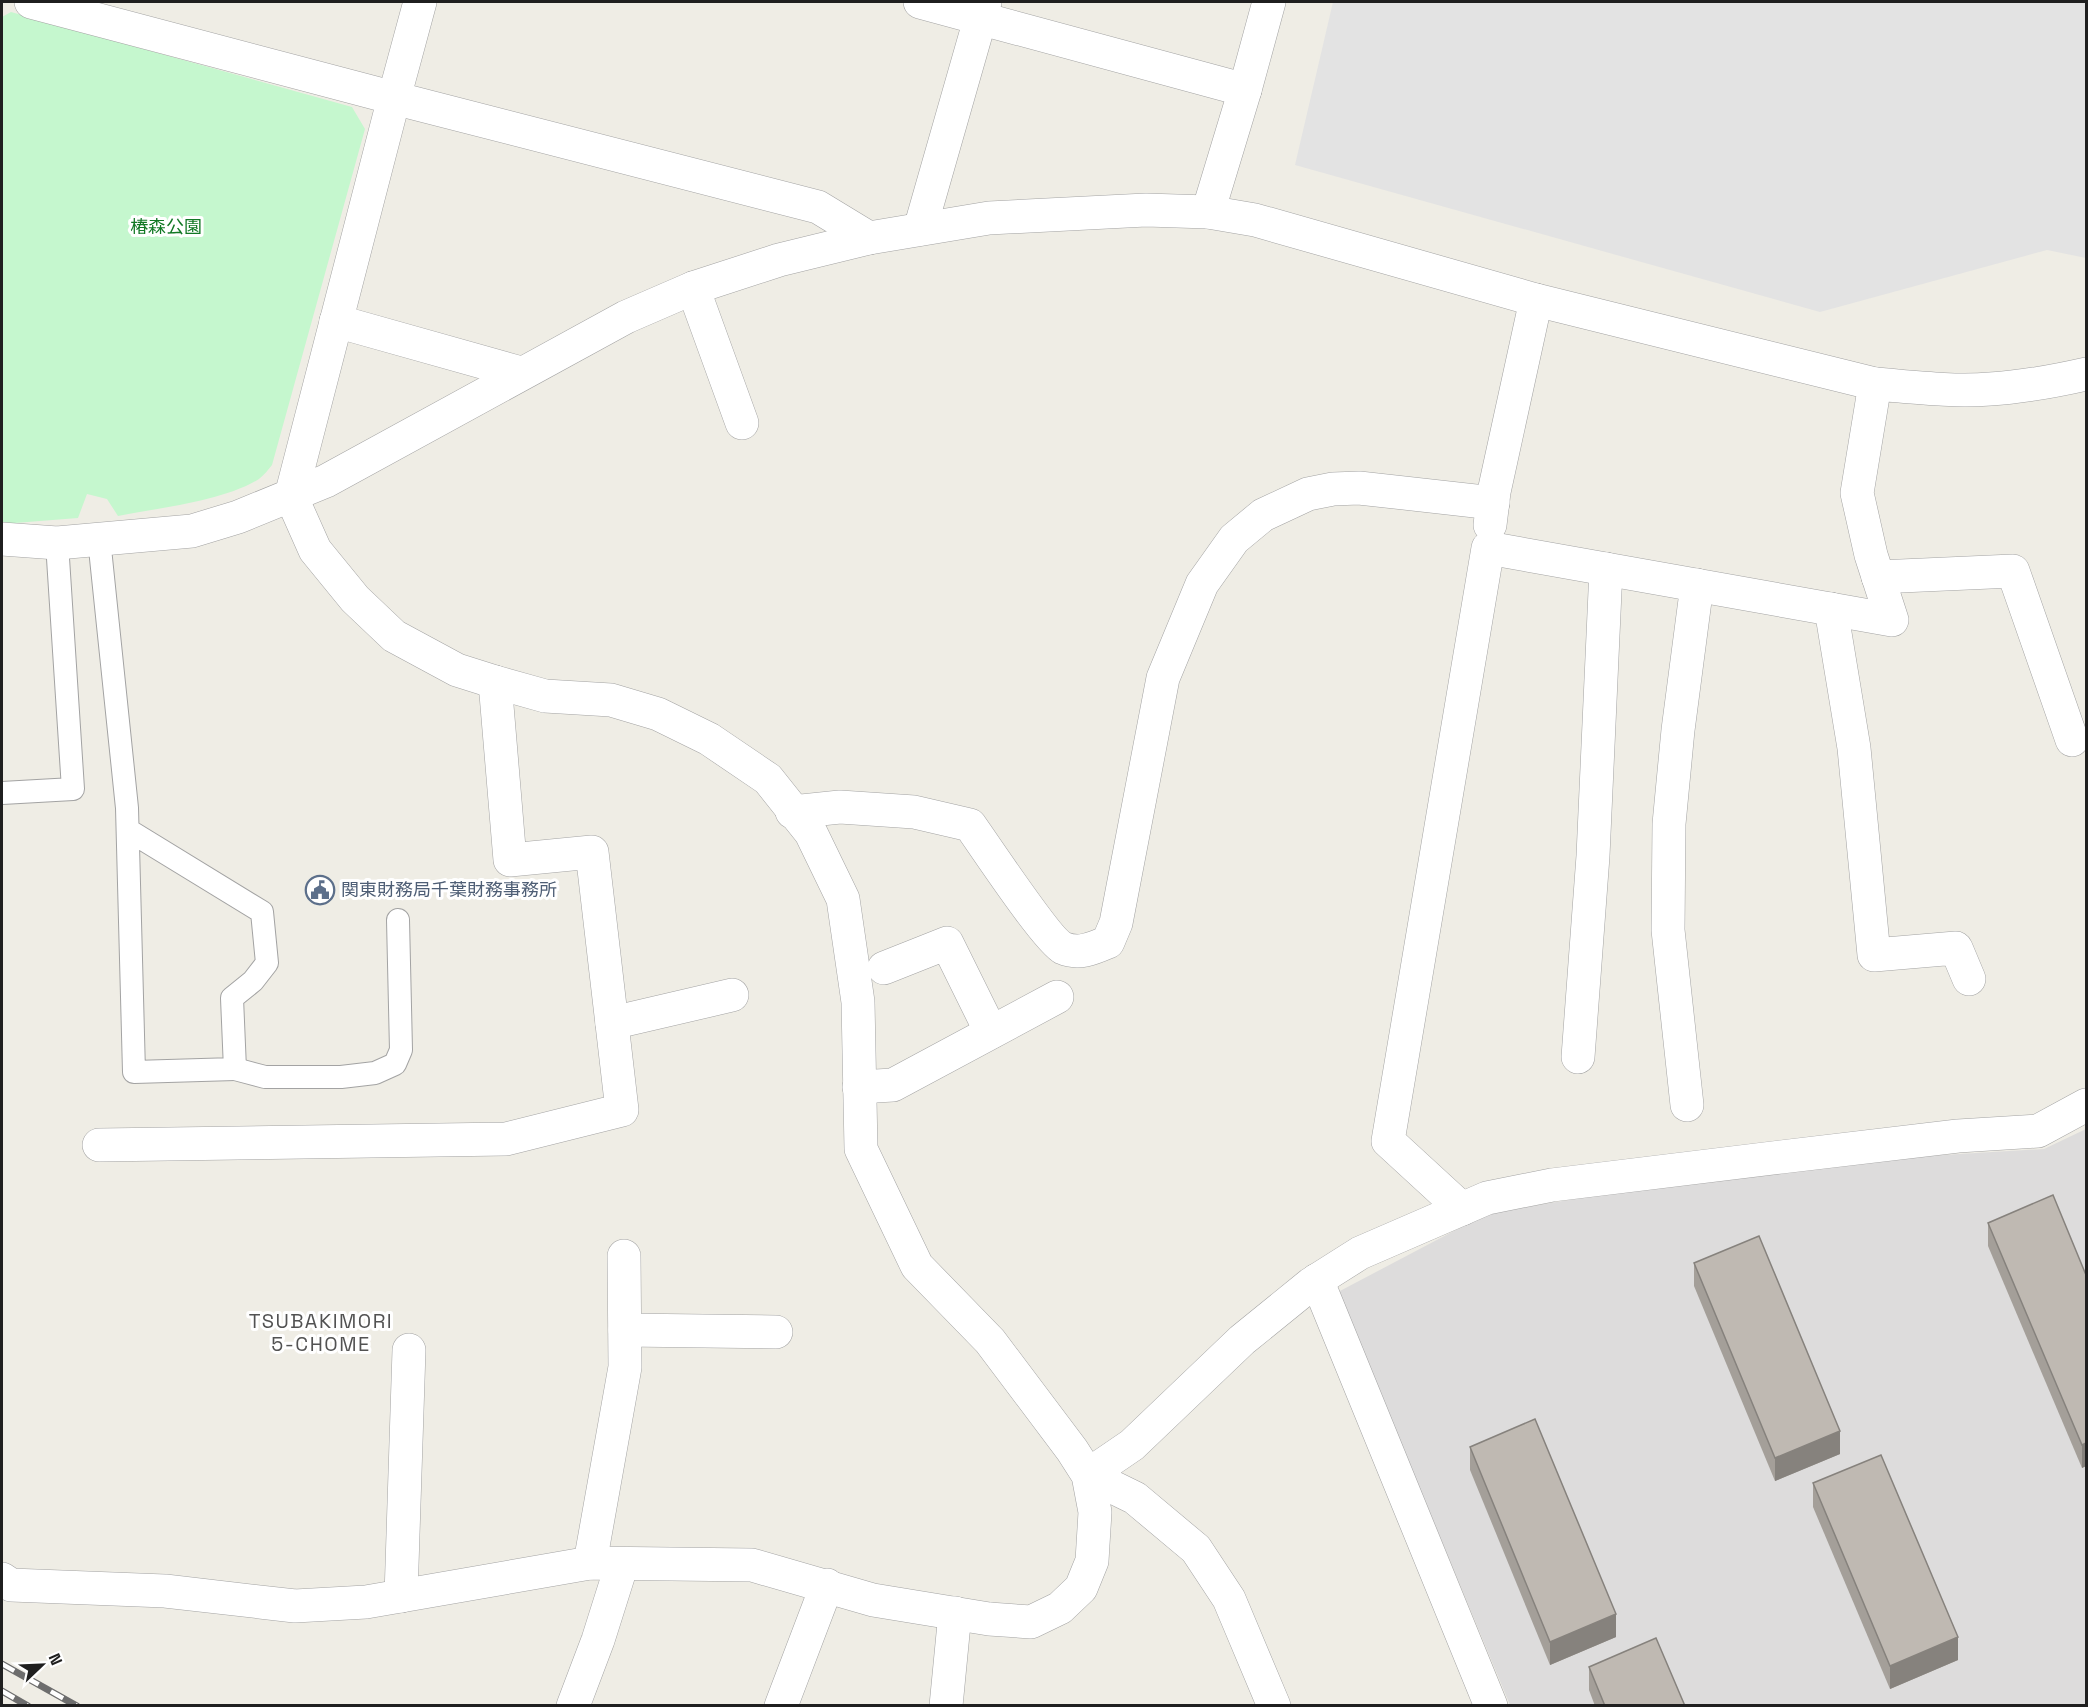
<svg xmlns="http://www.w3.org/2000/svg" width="2088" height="1707" viewBox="0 0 2088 1707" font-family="'Space Grotesk','Noto Sans JP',sans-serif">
<rect width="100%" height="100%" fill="#efede5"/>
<!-- residential -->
<polygon fill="#dddcdc" points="2086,1129 2086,1705 1510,1705 1338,1292 1488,1213 1660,1185 1926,1156 2044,1149"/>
<!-- park -->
<path fill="#c5f7ce" d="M11 12 352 107 365 129 272 465C268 470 264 475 259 479 224 501 159 508 118 516L107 499 87 494 78 518 2 524V17Z"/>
<!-- parking -->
<polygon fill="#e3e3e3" points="1333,2 2086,2 2086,258 2047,250 1820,312 1295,165"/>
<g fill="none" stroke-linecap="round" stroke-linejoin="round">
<!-- service casing -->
<g stroke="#a3a3a3" stroke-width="24">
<g id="service">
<path d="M99 539 127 808C129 896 131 984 134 1072L235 1069 232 998 253 981 267 963 262 912 128 830"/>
<polyline points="2,793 73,789 57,543"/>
<polyline points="235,1069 265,1077 341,1077 375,1073 395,1064 401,1050 398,920"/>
</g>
</g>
<!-- minor casing -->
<g stroke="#a3a3a3" stroke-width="34">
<g id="minor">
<polyline points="31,2 394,98 818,207 869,238"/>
<polyline points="920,2 1245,90"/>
<polyline points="1208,212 1245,90 1269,2"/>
<polyline points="920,229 985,2"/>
<polyline points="693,288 742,423"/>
<polyline points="336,321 521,373"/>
<polyline points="1490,525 1494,492 1536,300"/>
<polyline points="1878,577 2013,571 2072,740"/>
<polyline points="1831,609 1854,748 1874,955 1956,948 1969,979"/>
<path d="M792 812 840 807 914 812 970 825C984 845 1048 941 1063 948 1079 955 1094 948 1108 942L1116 923 1163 678 1202 584 1234 539 1263 515 1308 494 1333 489 1359 488 1493 503"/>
<polyline points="884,968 947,943 991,1032"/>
<polyline points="612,1023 732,995"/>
<polyline points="1578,1057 1593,856 1606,569"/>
<polyline points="859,1087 893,1085 1057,997"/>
<polyline points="1687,1105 1668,930 1669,824 1678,730 1697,585"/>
<polyline points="99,1145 506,1139 622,1110 592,852 510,860 495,682"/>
<path d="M1462 1209 1388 1141 1488 548 1892 620 1871 555 1857 493 1875 384C1913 387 1952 392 1990 389 2023 387 2055 381 2086 374"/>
<polyline points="1317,1280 1491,1706"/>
<polyline points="625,1330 776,1332"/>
<polyline points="590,1563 625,1367 624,1256"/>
<polyline points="2,1579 11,1585 165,1591 295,1606 366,1602 590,1563 752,1565 873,1600 989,1619 1031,1622 1060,1608 1081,1588 1092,1561 1095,1512 1088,1475 1072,1450 990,1341 917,1266 861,1149 858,1002 843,899 811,833 768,779 709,739 658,714 611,700 545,696 495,682 457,670 394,636 355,599 315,550 291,496 394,98 420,2"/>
<polyline points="401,1596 409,1350"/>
<polyline points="573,1706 598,1640 622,1564"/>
<polyline points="781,1706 827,1585"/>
<polyline points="946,1706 955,1613"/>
<polyline points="1274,1706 1229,1599 1196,1549 1135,1498 1088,1475 1132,1445 1242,1340 1311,1284 1360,1253 1487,1198 1552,1185 1781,1157 1958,1136 2038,1131 2086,1105"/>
</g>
</g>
<!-- tertiary casing -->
<g stroke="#a3a3a3" stroke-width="34">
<polyline id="tertiary" points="2,539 57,543 192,531 238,517 326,481 626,317 693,288 779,260 869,238 989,218 1146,210 1208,212 1255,220 1536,300 1875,384"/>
</g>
<!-- service -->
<use href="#service" stroke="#fff" stroke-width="22"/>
<!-- minor -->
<use href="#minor" stroke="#fff" stroke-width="33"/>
<!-- tertiary -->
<use href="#tertiary" stroke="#fff" stroke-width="33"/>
<!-- rail casing -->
<g stroke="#6d6d6d" stroke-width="7">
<g id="rail">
<polyline points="2,1664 77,1706"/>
<polyline points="2,1691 28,1706"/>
</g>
</g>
<!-- rail -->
<use href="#rail" stroke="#fff" stroke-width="4.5" stroke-dasharray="14" stroke-linecap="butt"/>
</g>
<!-- wall -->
<g fill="#a49f99">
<polygon points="1988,1223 2086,1275 2086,1466 2082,1468 1988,1246"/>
<polygon points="1694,1263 1840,1454 1775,1481 1694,1286"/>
<polygon points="1470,1447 1616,1637 1550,1665 1470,1470"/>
<polygon points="1813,1483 1958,1660 1890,1689 1813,1507"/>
<polygon points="1589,1667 1685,1706 1595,1706 1589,1690"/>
</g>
<!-- shaded-wall -->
<g fill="#86827d">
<polygon points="1840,1431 1840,1454 1775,1481 1775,1458"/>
<polygon points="2086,1443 2086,1466 2082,1468 2082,1445"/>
<polygon points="1616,1614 1616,1637 1550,1665 1550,1642"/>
<polygon points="1958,1637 1958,1660 1890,1689 1890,1666"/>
</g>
<!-- building -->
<g fill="#bfb9b2" stroke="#86827d" stroke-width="1.5">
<polygon points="2053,1195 2086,1275 2086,1443 2082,1445 1988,1223"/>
<polygon points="1759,1236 1840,1431 1775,1458 1694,1263"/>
<polygon points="1535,1419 1616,1614 1550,1642 1470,1447"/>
<polygon points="1881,1455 1958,1637 1890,1666 1813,1483"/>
<polygon points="1656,1638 1685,1706 1605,1706 1589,1667"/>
</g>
<!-- icons -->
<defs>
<g id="civic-ring" transform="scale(1.5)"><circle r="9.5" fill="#fff" stroke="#5c6f8a" stroke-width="1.5"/><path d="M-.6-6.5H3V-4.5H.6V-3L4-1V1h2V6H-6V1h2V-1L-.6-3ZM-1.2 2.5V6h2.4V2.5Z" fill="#5c6f8a"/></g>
</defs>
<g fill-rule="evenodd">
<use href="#civic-ring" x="320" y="890"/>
</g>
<g text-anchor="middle" stroke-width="6" stroke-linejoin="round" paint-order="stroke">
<!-- park labels -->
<g font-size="18" fill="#117824" stroke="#fff">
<text x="166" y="233">椿森公園</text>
</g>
<!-- service labels -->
<g font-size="18" fill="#4e5e75" stroke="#fff" text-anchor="start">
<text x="341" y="896">関東財務局千葉財務事務所</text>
</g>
<!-- neighbourhood labels -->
<g font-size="20" letter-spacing="1.5" fill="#525252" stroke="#fff">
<text x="321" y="1328">TSUBAKIMORI<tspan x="321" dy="23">5-CHOME</tspan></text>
</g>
</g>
<!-- border -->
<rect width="2088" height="1707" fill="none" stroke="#1f1f1f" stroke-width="6"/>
<!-- north arrow -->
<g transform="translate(42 1665) rotate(67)" stroke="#ffffff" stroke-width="4.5" paint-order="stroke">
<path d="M0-4.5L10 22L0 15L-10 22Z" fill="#1f1f1f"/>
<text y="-9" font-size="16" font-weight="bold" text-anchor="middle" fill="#1f1f1f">N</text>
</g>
</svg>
